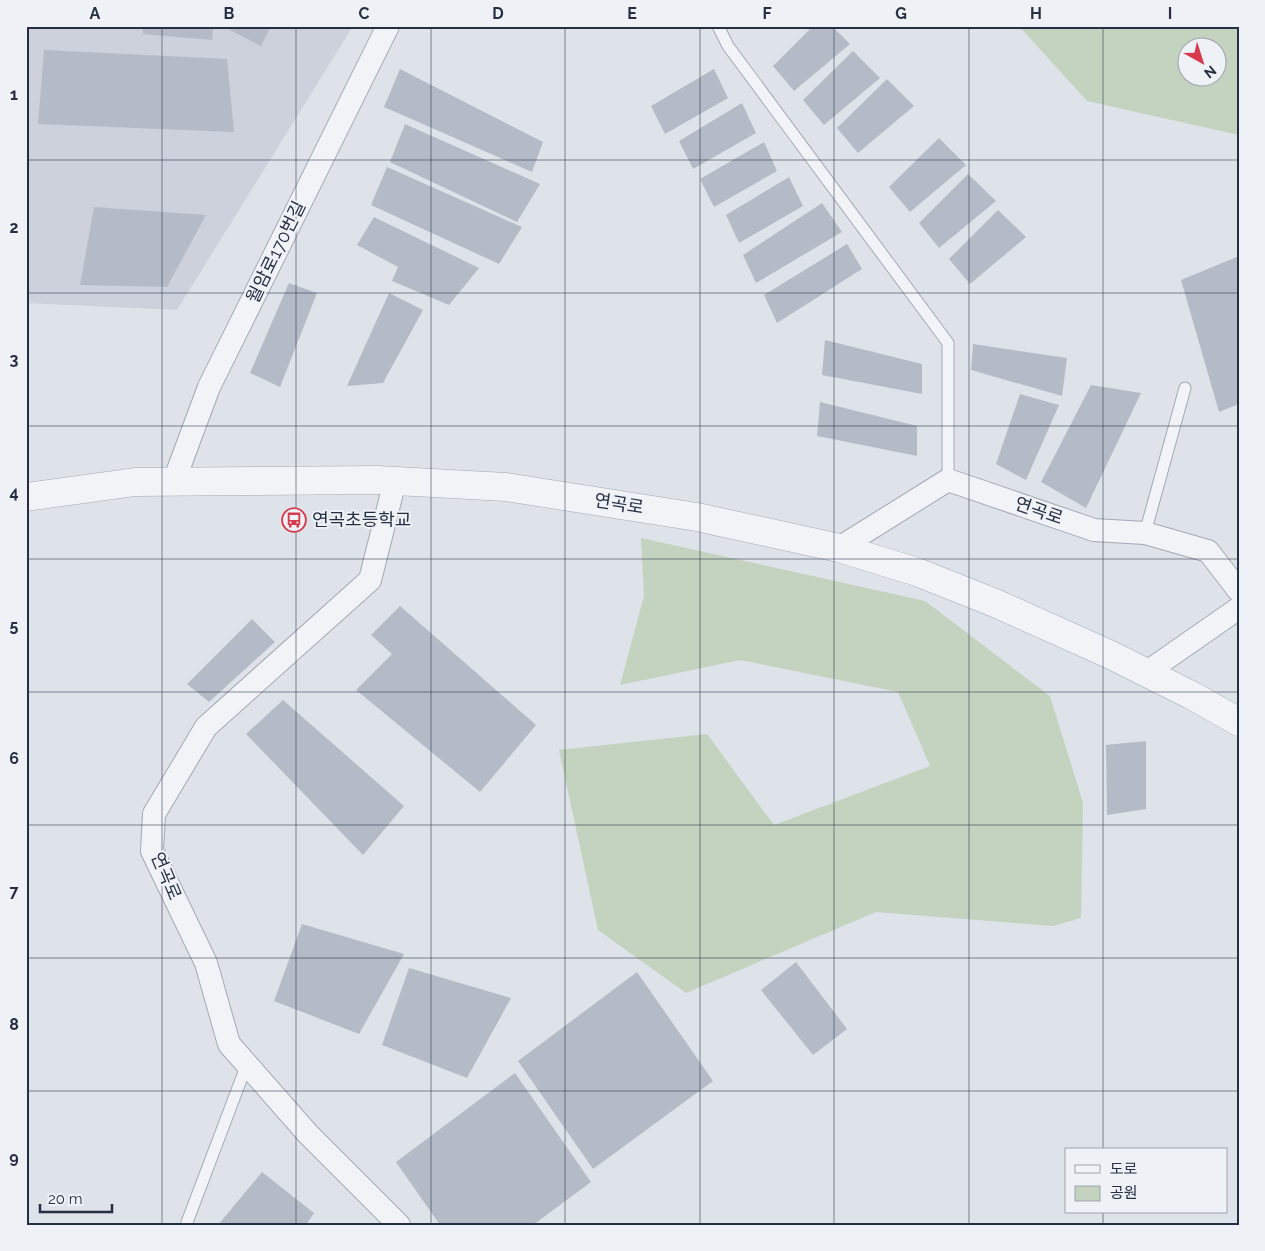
<svg xmlns="http://www.w3.org/2000/svg" width="1265" height="1251" viewBox="0 0 1265 1251" font-family="Raleway,'Noto Sans KR',sans-serif">
<rect width="100%" height="100%" fill="#dee2e9"/>
<!-- built -->
<polygon fill="#ccd1db" points="26,26 353,26 177,310 26,303"/>
<!-- green -->
<g fill="#c3d3bf" fill-rule="evenodd">
<path d="M1019 26H1239V135L1087 101ZM1188 48H1218V78H1188Z"/>
<polygon points="641,538 925,601 1050,696 1083,803 1081,918 1053,926 876,912 686,993 598,930 559,750 707,734 774,825 930,766 898,692 740,660 620,685 644,596"/>
</g>
<!-- building -->
<g fill="#b5bbc6">
<polygon points="143,26 213,26 212,40 143,34"/>
<polygon points="232,26 271,26 261,46 230,30"/>
<polygon points="813,26 832,26 850,44 794,91 773,66"/>
<polygon points="44,50 227,59 234,132 38,124"/>
<polygon points="853,51 880,78 824,125 803,100"/>
<polygon points="400,69 543,142 532,172 384,107"/>
<polygon points="714,69 728,98 665,134 651,106"/>
<polygon points="887,79 914,106 858,153 837,128"/>
<polygon points="742,103 756,133 693,169 679,141"/>
<polygon points="405,124 540,184 517,222 390,162"/>
<polygon points="939,138 966,165 910,212 889,187"/>
<polygon points="764,142 777,171 714,207 700,179"/>
<polygon points="387,167 522,227 499,264 371,205"/>
<polygon points="968,174 996,201 939,248 919,223"/>
<polygon points="789,177 803,206 739,243 726,215"/>
<polygon points="822,203 842,232 756,283 743,255"/>
<polygon points="94,207 206,215 167,287 80,285"/>
<polygon points="998,210 1026,237 970,284 949,259"/>
<polygon points="374,217 479,268 449,305 392,281 398,267 357,245"/>
<polygon points="847,244 862,269 777,323 764,295"/>
<polygon points="1239,256 1239,404 1219,412 1181,280"/>
<polygon points="289,283 317,293 280,387 250,373"/>
<polygon points="389,293 423,310 383,383 347,386"/>
<polygon points="825,340 922,364 922,394 822,375"/>
<polygon points="973,344 1067,358 1062,396 971,370"/>
<polygon points="1091,385 1141,393 1086,508 1041,482"/>
<polygon points="1020,394 1059,405 1026,480 996,464"/>
<polygon points="820,402 917,426 917,456 817,436"/>
<polygon points="400,606 536,725 480,792 356,690 392,654 371,635"/>
<polygon points="252,619 275,642 209,702 187,684"/>
<polygon points="283,700 404,806 363,855 246,734"/>
<polygon points="1146,741 1146,809 1107,815 1106,745"/>
<polygon points="302,924 404,954 359,1034 274,1001"/>
<polygon points="796,962 847,1029 813,1055 761,990"/>
<polygon points="409,968 511,998 467,1078 382,1045"/>
<polygon points="637,972 713,1081 593,1169 518,1061"/>
<polygon points="515,1073 591,1182 533,1225 440,1225 396,1162"/>
<polygon points="262,1172 314,1213 306,1225 218,1225"/>
</g>
<g fill="none" stroke-linecap="round" stroke-linejoin="round">
<!-- service casing -->
<g stroke="#a3a9b3" stroke-width="13">
<g id="service">
<polyline points="718,26 728,46 948,343 948,480"/>
<polyline points="1145,533 1185,388"/>
<polyline points="186,1225 247,1064"/>
</g>
</g>
<!-- minor casing -->
<g stroke="#a3a9b3" stroke-width="24">
<g id="minor">
<polyline points="174,481 209,387 388,26"/>
<polyline points="395,481 370,580 206,727 154,814 152,851 206,963 229,1044 308,1134 399,1225"/>
<polyline points="839,548 948,480 1094,530 1145,533 1208,551 1239,591"/>
<polyline points="1147,672 1239,608"/>
</g>
</g>
<!-- tertiary casing -->
<g stroke="#a3a9b3" stroke-width="29">
<polyline id="tertiary" points="26,497 135,482 377,480 506,487 697,517 839,548 917,572 995,603 1111,655 1193,696 1239,722"/>
</g>
<!-- service -->
<use href="#service" stroke="#f1f3f7" stroke-width="11"/>
<!-- minor -->
<use href="#minor" stroke="#f1f3f7" stroke-width="22"/>
<!-- tertiary -->
<use href="#tertiary" stroke="#f1f3f7" stroke-width="28"/>
</g>
<!-- grid -->
<path fill="none" stroke="#262f41" stroke-width="1" stroke-opacity="0.55" d="M162 26V1225M296 26V1225M431 26V1225M565 26V1225M700 26V1225M834 26V1225M969 26V1225M1103 26V1150M26 160H1239M26 293H1239M26 426H1239M26 559H1239M26 692H1239M26 825H1239M26 958H1239M26 1091H1239M1103 1212V1225"/>
<!-- icons -->
<defs>
<g id="bus-ring" transform="scale(1.25)"><circle r="9.5" fill="#eef1f6" stroke="#d73a4c" stroke-width="1.5"/><path d="M-5-6H5V4H4V6H2V4H-2V6H-4V4H-5ZM-3.5-4V0h7V-4ZM-3.5 1.2v1.5H-2V1.2ZM2 1.2v1.5H3.5V1.2Z" fill="#d73a4c"/></g>
</defs>
<g fill-rule="evenodd">
<use href="#bus-ring" x="294" y="520"/>
</g>
<g text-anchor="middle" stroke-width="4" stroke-linejoin="round" paint-order="stroke">
<!-- street labels -->
<g font-size="18" fill="#262f41" stroke="#eef1f6">
<text transform="translate(276 252) rotate(-64)" y="6">월암로170번길</text>
<text transform="translate(619 504) rotate(9)" y="6">연곡로</text>
<text transform="translate(1039 511) rotate(19)" y="6">연곡로</text>
<text transform="translate(166 876) rotate(67)" y="6">연곡로</text>
</g>
<!-- poi labels -->
<g font-size="18" fill="#262f41" stroke="#eef1f6" text-anchor="start">
<text x="312" y="526">연곡초등학교</text>
</g>
</g>
<!-- border -->
<rect width="1265" height="1251" fill="none" stroke="#eef1f6" stroke-width="55"/>
<!-- legend -->
<rect x="1065" y="1148" width="162" height="65" fill="#eef1f6" stroke="#9ea3ae"/>
<rect x="1075" y="1165" width="25" height="8" fill="#f1f3f7" stroke="#9ea3ae"/>
<text x="1110" y="1174" font-size="15" fill="#262f41">도로</text>
<rect x="1075" y="1186" width="25" height="15" fill="#c3d3bf" stroke="#9ea3ae"/>
<text x="1110" y="1198" font-size="15" fill="#262f41">공원</text>
<!-- north arrow -->
<g transform="translate(1202 62) rotate(141)"><circle r="24" fill="#eef1f6" stroke="#9ea3ae"/>
<path d="M0-4L9 19L0 12L-9 19Z" fill="#d73a4c"/>
<text y="-8" font-size="14" font-weight="bold" text-anchor="middle" fill="#262f41">N</text>
</g>
<!-- scale -->
<path d="M40 1204v8h72v-8" fill="none" stroke="#262f41" stroke-width="2.5"/>
<text x="48" y="1204" font-size="15" fill="#262f41" stroke="#eef1f6" stroke-width="4" paint-order="stroke">20 m</text>
<rect x="28" y="28" width="1210" height="1196" fill="none" stroke="#262f41" stroke-width="2"/>
<g font-size="16" text-anchor="middle" font-weight="bold" fill="#262f41">
<text x="95" y="19">A</text>
<text x="229" y="19">B</text>
<text x="364" y="19">C</text>
<text x="498" y="19">D</text>
<text x="632" y="19">E</text>
<text x="767" y="19">F</text>
<text x="901" y="19">G</text>
<text x="1036" y="19">H</text>
<text x="1170" y="19">I</text>
<text x="14" y="100">1</text>
<text x="14" y="233">2</text>
<text x="14" y="365">3</text>
<text x="14" y="498">4</text>
<text x="14" y="631">5</text>
<text x="14" y="764">6</text>
<text x="14" y="897">7</text>
<text x="14" y="1030">8</text>
<text x="14" y="1163">9</text>
</g>
</svg>
